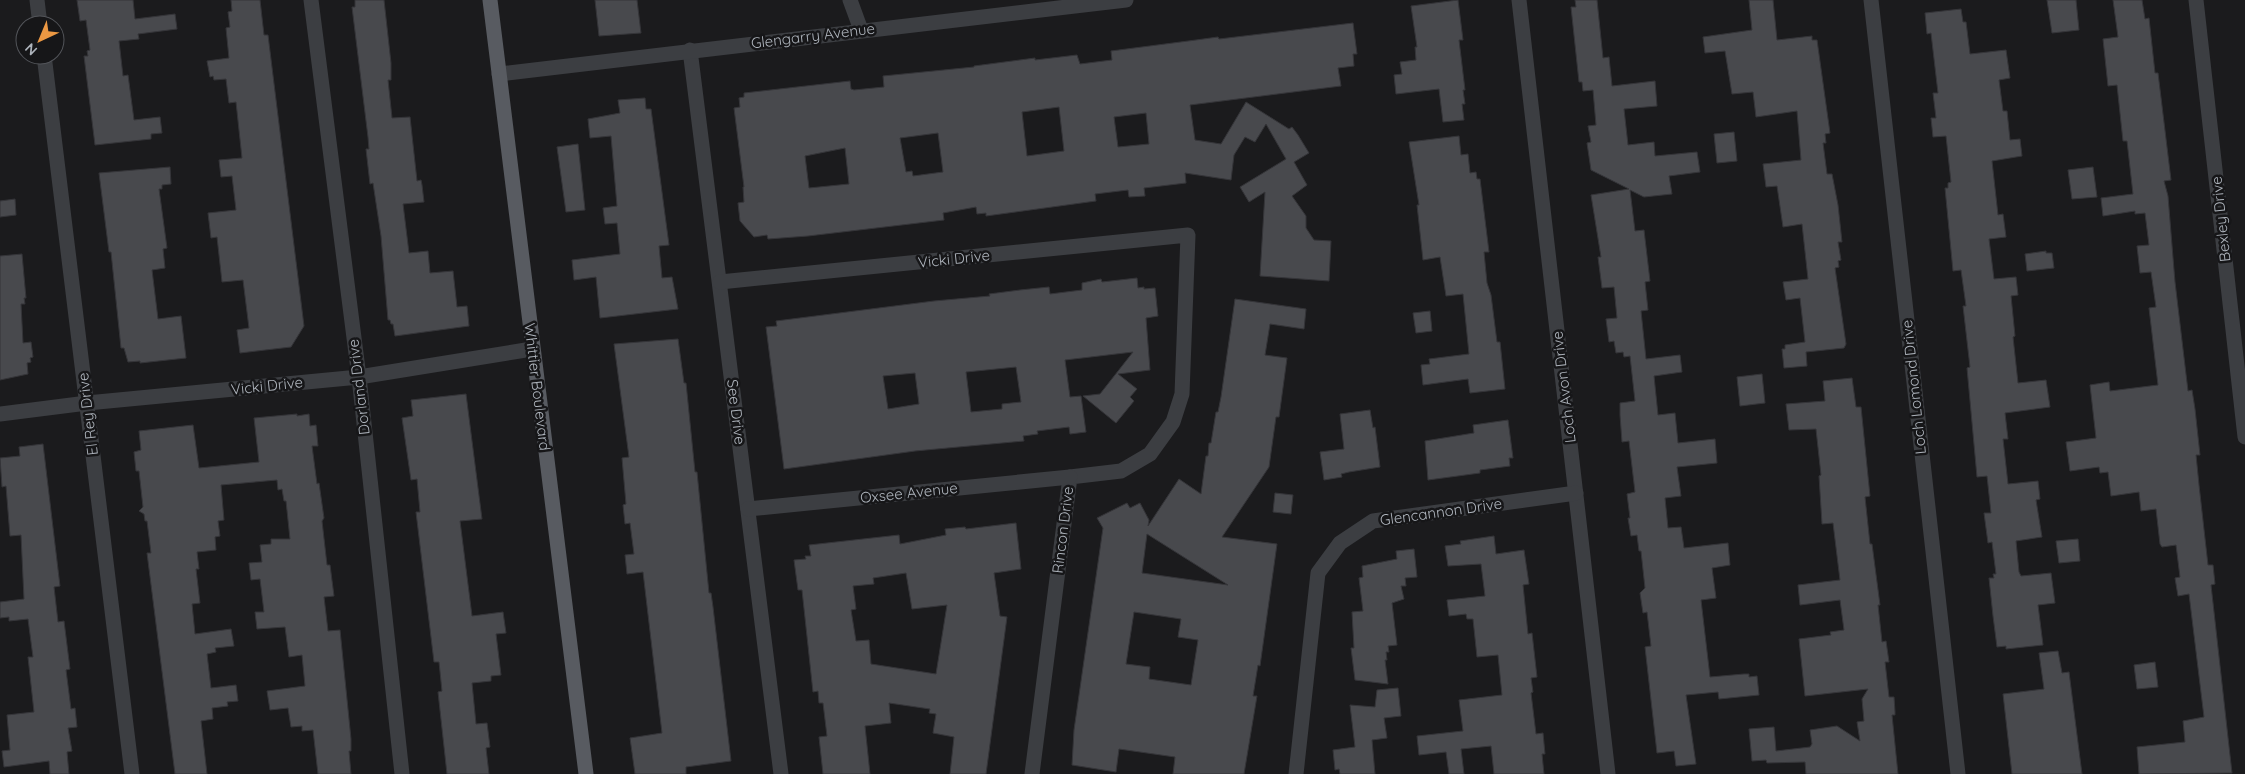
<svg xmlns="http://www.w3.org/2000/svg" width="2245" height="774" viewBox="0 0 2245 774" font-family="Quicksand,sans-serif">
<rect width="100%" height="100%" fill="#1b1b1d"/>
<!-- building -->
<g fill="#48494d" stroke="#353539" fill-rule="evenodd">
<polygon points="77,0 133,0 135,19 175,14 177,29 138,34 139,39 119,41 123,76 128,75 134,120 160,117 162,133 151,134 151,139 95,145 84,56 88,56 87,51 90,50 86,20 80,21"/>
<polygon points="231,0 260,0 264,35 268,35 304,326 291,347 240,353 237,330 249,328 243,280 222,282 217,237 211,238 208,213 236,210 232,176 221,177 219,160 242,158 236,102 229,103 226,79 214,80 213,76 210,77 207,61 229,58 226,28 230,27 228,12 232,11"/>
<polygon points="355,0 384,0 391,63 391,80 388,80 392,118 410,117 417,181 421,180 422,185 424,202 403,204 409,253 428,251 430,273 453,271 457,307 467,306 469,326 395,336 393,324 391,324 390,320 388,320 381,236 373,183 370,184 366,149 369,149 368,137 352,7 355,7"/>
<polygon points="595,0 637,0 641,33 599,36"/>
<polygon points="1458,0 1463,40 1459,40 1465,90 1463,90 1465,104 1462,104 1464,120 1443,122 1439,89 1396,94 1394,75 1402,74 1400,62 1416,60 1415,47 1417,47 1411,6"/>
<polygon points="1575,0 1597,0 1603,58 1609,57 1612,86 1655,81 1657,106 1624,109 1628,145 1654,142 1655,156 1697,152 1700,172 1669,176 1672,194 1644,197 1630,190 1635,231 1644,230 1650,281 1645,282 1648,310 1641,311 1646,359 1680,355 1682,372 1654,376 1658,415 1675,413 1678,443 1715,439 1717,463 1677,467 1681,496 1665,498 1668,528 1681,527 1684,548 1728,543 1730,565 1712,568 1716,598 1701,600 1710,677 1744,674 1749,674 1749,677 1757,676 1759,695 1719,699 1718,692 1686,695 1696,764 1676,766 1674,751 1657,753 1645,647 1651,646 1647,612 1643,613 1640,593 1645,588 1641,551 1639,551 1637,535 1631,536 1628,518 1630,518 1627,494 1635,492 1629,441 1622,442 1620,415 1620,403 1635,401 1630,356 1624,357 1623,352 1616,353 1614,341 1609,342 1606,319 1617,318 1614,287 1602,288 1598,257 1601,257 1591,195 1629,189 1591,170 1587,143 1591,142 1588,126 1596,125 1593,90 1583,91 1582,82 1579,82 1571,7 1576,7"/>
<polygon points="1749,0 1773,0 1777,40 1812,36 1812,40 1817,40 1830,133 1825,134 1826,143 1823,143 1827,174 1832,174 1838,205 1842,242 1838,242 1841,260 1838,261 1839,267 1835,268 1846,344 1844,348 1806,352 1807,366 1784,368 1782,349 1785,349 1785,345 1805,342 1800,298 1786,300 1783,282 1808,279 1802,224 1783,227 1777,186 1766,187 1763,164 1801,160 1797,111 1756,117 1753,92 1732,94 1725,51 1705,53 1703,37 1752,30"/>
<polygon points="2047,0 2076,0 2079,30 2052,33"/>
<polygon points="2113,0 2142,0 2145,19 2149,18 2155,73 2158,73 2171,180 2164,181 2168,196 2175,282 2188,391 2192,390 2195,409 2200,455 2196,455 2199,485 2208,565 2213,565 2215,584 2211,585 2232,773 2139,774 2137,747 2185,742 2183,721 2204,717 2189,594 2178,596 2175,578 2180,577 2176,545 2162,547 2160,544 2156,509 2141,511 2139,492 2111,496 2108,472 2100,473 2099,467 2070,471 2066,442 2096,438 2090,385 2109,382 2110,391 2158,385 2149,308 2156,307 2151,272 2140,273 2137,246 2149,245 2145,213 2135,214 2135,211 2103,216 2101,198 2133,194 2127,141 2123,141 2117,85 2108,86 2103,39 2118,37"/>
<polygon points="1961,9 1963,22 1966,22 1970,54 2006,50 2010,78 1999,80 2003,111 2007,111 2010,140 2020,139 2022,156 1992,161 1998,215 2003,214 2006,237 1989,239 1994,279 2016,277 2018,295 2011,296 2015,336 2013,337 2018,383 2046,380 2050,407 2005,413 2008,439 2003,439 2008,484 2038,481 2040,499 2036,500 2042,537 2016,541 2019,572 2021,576 2051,573 2055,603 2038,605 2043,645 2006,649 2006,646 1997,647 1993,616 1989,578 1994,578 1993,574 1996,574 1992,542 1988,543 1984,513 1991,513 1987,476 1977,477 1967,368 1970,367 1963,306 1966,306 1961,270 1953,271 1945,188 1948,188 1948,183 1951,182 1946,136 1933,137 1931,118 1936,118 1933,93 1938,93 1931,33 1927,34 1925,13"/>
<path d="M1353 23 1357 54H1353L1354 66 1338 68 1341 86 1190 105 1195 140 1221 144 1246 102 1289 129 1292 127 1298 135 1309 153 1294 162 1307 185 1292 196 1306 216V228L1314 240 1331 241 1329 281 1260 276 1265 192 1249 202 1240 187 1286 159 1266 124 1255 142 1245 137 1234 155 1231 180 1185 173 1186 183 1144 188 1145 196 1129 197 1128 190 1095 194 1096 201 986 216V213L977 214 976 207 943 213 944 220 808 236 768 239 767 235 754 237 740 221 738 203 744 202 743 187H744L734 108 740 107 739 98 744 97V93L850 81 851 89 854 90 884 87 883 76 974 67V66L1035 58V60L1077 55 1080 64 1112 60 1111 51 1196 40 1218 37 1219 39ZM1059 107 1064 151 1027 156 1022 112ZM1146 113 1149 144 1118 147 1114 117ZM938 133 943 172 913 176 912 171 906 172 900 138ZM845 148 849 184 809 188 805 156Z"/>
<polygon points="645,98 646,109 651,109 669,245 659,246 662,278 672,277 678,309 600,318 596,277 574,280 572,260 620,254 617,223 605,224 603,208 617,206 611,136 590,138 588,119 620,113 618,100"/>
<polygon points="1734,132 1737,161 1717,163 1714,134"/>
<polygon points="1459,136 1461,155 1468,154 1470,173 1476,172 1477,179 1480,179 1489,252 1484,252 1487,283 1491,295 1497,342 1500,342 1505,389 1470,393 1468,379 1423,385 1421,365 1430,364 1429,359 1469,354 1463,294 1446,296 1440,257 1423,260 1417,205 1419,205 1409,142"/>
<polygon points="578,144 585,210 566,212 557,147"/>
<polygon points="170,167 171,184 162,185 162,189 159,189 167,248 163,249 165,268 152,270 158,319 181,316 186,358 140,363 140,361 128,362 124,348 121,348 111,252 109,252 99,173"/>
<polygon points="2093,167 2097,197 2072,199 2068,170"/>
<polygon points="15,199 16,215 0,217 0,201"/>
<polygon points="2046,251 2046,253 2052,253 2054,268 2027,271 2025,254"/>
<polygon points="22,254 26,298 24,298 25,304 21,304 23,343 31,342 33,357 30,358 31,362 27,363 28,374 0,380 0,256"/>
<path d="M1137 278 1138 288 1144 287V289L1155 288 1158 316 1146 318 1150 370 1118 374 1137 389 1130 397 1134 401 1116 423 1083 396 1100 394 1133 352 1065 360 1070 397 1081 396 1086 432 1070 434 1069 427 1037 431 1038 434 1023 436 1024 441 915 451 784 469 766 327 777 326 776 321 934 301 990 296 989 294 1020 290 1049 287 1050 294 1082 290V283L1101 279 1102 282ZM1016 367 1021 402 1002 404V409L971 412 966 372ZM915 373 919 404 888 409 883 376Z"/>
<path d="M1235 299 1306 309 1304 329 1270 324 1265 355 1287 358 1279 417H1276L1269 467 1222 537 1277 544 1260 666 1258 665 1253 696H1257L1244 774H1173L1175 757 1119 749 1116 772 1072 765 1074 730 1103 528 1097 518 1127 503 1130 508 1140 503 1149 520 1148 526 1179 479 1201 494 1206 456H1208L1209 443H1211L1216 412H1218L1221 397ZM1147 534 1228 585 1142 573ZM1134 612 1181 619 1178 637 1198 640 1191 685 1149 679 1150 667 1126 664Z"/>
<polygon points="1430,311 1432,331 1416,333 1413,313"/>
<polygon points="678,339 684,383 686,383 695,472 697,472 709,593 711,593 713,607 731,761 686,767 686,774 635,774 630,738 662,733 643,572 627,574 625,555 634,554 630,523 625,524 623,505 626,504 622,458 629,457 614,344"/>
<polygon points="1762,374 1765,403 1740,406 1737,377"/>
<polygon points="1852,378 1856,407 1861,407 1870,496 1865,497 1870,544 1872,544 1880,605 1878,605 1882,642 1886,641 1889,662 1885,662 1889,697 1894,697 1895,712 1895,715 1892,715 1898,774 1806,774 1805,762 1767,763 1766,760 1752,761 1749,729 1774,727 1776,751 1810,747 1812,744 1810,730 1837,726 1860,741 1857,722 1864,721 1862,699 1868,689 1805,696 1799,639 1831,635 1830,632 1844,630 1840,600 1800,605 1798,585 1840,580 1833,523 1822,524 1819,476 1821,475 1816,429 1789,430 1786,404 1825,401 1823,381"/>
<polygon points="466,394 482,519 460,521 472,616 503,612 506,633 496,634 501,675 491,676 491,681 472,683 476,724 487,723 490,747 486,748 489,774 447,774 438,692 442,691 439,662 434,662 416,512 420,512 417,479 411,480 402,418 413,416 411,400"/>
<polygon points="1370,410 1373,428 1375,427 1380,467 1349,472 1341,474 1342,477 1324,480 1320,452 1344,449 1340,414"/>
<polygon points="297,414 297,416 309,414 310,426 316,425 318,446 312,446 317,484 319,483 324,518 322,521 327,565 330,565 334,596 324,597 328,631 340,630 351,739 351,751 349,751 351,774 318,774 313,730 302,731 302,726 291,727 288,708 270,710 267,691 305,686 302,655 289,657 285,627 257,629 255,612 264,612 260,579 251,580 249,563 262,562 260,545 271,544 271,539 290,539 286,501 284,501 282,489 278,490 277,480 221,485 224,520 218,521 220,536 215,537 216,550 197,552 199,569 196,569 200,603 192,604 195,634 231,629 234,646 215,648 216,652 207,654 211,688 236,685 238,701 227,702 228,706 212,708 213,719 201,721 207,774 175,774 147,553 151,553 147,521 145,521 144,514 139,511 143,507 139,471 136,471 134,452 141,450 139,431 193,425 199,468 259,462 254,418"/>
<polygon points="1508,420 1513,458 1509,458 1510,466 1480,470 1480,473 1428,480 1425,441 1474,433 1473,425"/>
<polygon points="43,444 60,586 54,587 58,622 64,621 70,669 66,670 71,709 75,708 77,727 68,728 72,751 67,752 69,774 50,774 49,761 4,767 2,751 10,750 7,715 34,712 28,657 33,657 28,619 9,621 9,617 0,618 0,602 24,599 21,535 10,536 6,486 2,487 0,458 20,456 19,447"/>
<polygon points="1275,493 1293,495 1291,514 1273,512"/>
<path d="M1016 523 1021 569 994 573 1000 616 1007 617 986 774H950L954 737 933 733 936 714 929 713 930 709 889 703 891 723 865 726 870 774H823L819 737 827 736 823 703H819L818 691 813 692 802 590H798L794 560 806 559 805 556H811L809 545 899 535 900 544 946 535 945 529 965 527 966 529ZM906 573 912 609 947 605 936 674 871 664 869 640 856 641 851 610 856 609 853 586 874 584 873 578Z"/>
<polygon points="1494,536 1496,554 1524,550 1529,584 1523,585 1528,634 1532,633 1537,677 1531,678 1533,692 1531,693 1536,734 1543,733 1545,754 1542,754 1544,774 1494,774 1491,746 1461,749 1464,774 1449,774 1446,752 1419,755 1417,736 1463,731 1459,700 1502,695 1498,655 1477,657 1473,619 1467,619 1466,614 1449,616 1447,600 1485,596 1481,564 1448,566 1445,546 1461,544 1460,541"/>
<polygon points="2078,539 2080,561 2059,563 2056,541"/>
<polygon points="1414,549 1417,577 1405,578 1406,586 1401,586 1404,599 1392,603 1397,645 1388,646 1389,652 1386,652 1387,660 1385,660 1388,684 1355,680 1351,648 1354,648 1352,612 1363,611 1359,578 1363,577 1362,566 1397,559 1396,551"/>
<polygon points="2058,651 2062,673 2069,672 2082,774 2012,774 2003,694 2044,689 2039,653"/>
<polygon points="2155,662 2158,687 2137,689 2134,665"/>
<polygon points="1398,688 1401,716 1384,718 1387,738 1372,740 1375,774 1340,774 1339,769 1335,770 1333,750 1355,747 1350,705 1375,707 1377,690"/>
</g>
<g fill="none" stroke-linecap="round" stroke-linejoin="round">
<!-- street -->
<g stroke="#3c3e42" stroke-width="15">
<polyline points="37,0 40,25"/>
<polyline points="311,0 359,377 402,774"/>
<polyline points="850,0 861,30"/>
<polyline points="1519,0 1608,774"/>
<polyline points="1871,0 1958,774"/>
<polyline points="2196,0 2245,437"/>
<polyline points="690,50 781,774"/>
<polyline points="44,55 132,774"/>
<polyline points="499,74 1126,0"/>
<polyline points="720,282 1188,235 1182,394 1173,422 1150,454 1121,471 1070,477 1032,774"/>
<polyline points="0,414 87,403 359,377 532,349"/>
<polyline points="748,509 1070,477"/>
<polyline points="1296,774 1318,573 1340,543 1373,521 1576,493"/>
</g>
<!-- primary -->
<polyline stroke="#585b61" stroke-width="15" points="490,0 586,774"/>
</g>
<g text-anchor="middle" stroke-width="5" stroke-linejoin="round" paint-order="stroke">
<!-- street labels -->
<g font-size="15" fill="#aeb4bc" stroke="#161618">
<text transform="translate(813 36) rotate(-7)" y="5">Glengarry Avenue</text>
<text transform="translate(2221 219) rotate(-96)" y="5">Bexley Drive</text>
<text transform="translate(954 259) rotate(-6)" y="5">Vicki Drive</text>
<text transform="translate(267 386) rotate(-6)" y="5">Vicki Drive</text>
<text transform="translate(359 387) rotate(-97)" y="5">Dorland Drive</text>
<text transform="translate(537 387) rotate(83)" y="5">Whittier Boulevard</text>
<text transform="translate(1564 387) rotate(-97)" y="5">Loch Avon Drive</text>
<text transform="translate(1914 387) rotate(-96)" y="5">Loch Lomond Drive</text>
<text transform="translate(736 412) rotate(83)" y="5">See Drive</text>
<text transform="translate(88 414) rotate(-97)" y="5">El Rey Drive</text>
<text transform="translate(909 493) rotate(-6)" y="5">Oxsee Avenue</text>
<text transform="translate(1441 512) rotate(-8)" y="5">Glencannon Drive</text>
<text transform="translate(1063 530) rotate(-83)" y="5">Rincon Drive</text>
</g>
</g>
<!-- north arrow -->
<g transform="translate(40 40) rotate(224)"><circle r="24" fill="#161618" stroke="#53555a"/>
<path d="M0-4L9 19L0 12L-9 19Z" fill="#ec9843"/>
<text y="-8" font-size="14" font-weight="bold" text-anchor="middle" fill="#aeb4bc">N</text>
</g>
</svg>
